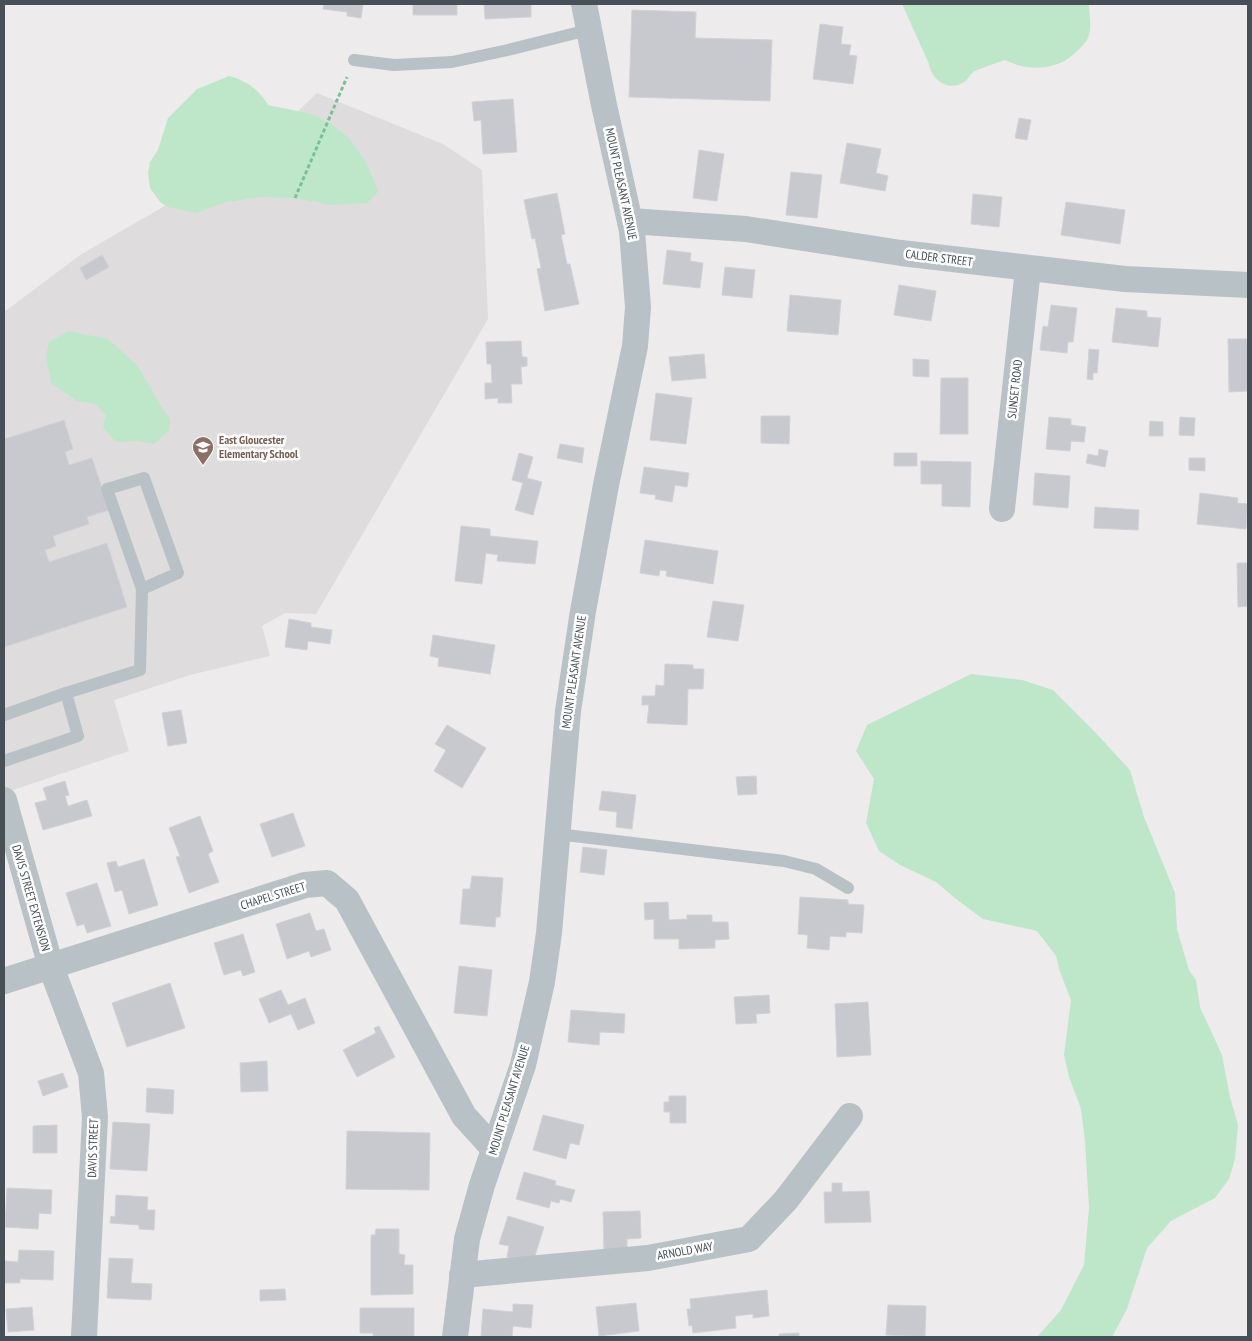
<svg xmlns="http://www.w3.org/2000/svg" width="1252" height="1341" viewBox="0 0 1252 1341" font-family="'PT Sans Narrow',sans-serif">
<rect width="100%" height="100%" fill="#eeebec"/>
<!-- education -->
<polygon fill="#dfdcdd" points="317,93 443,144 482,170 488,319 316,614 285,613 262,626 270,656 190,675 114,700 129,751 4,793 4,312 80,255 218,175 273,135"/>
<!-- green -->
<g fill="#bee7c9">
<path d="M902 4H1089C1089 13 1092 26 1089 35 1088 41 1081 47 1077 51 1058 71 1029 72 1005 60 995 63 985 67 975 71 970 73 969 79 964 82 949 92 932 81 929 64Z"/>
<path d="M229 76C246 80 259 90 268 105 285 109 305 111 320 118 350 131 369 161 378 192L367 203 330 205 295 198 262 197 227 202 196 213 168 207 160 202 150 188 148 173 150 162 158 150 168 118 197 89Z"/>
<polygon points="69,331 108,339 138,366 161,406 170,419 170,430 154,444 138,441 116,442 103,428 106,415 96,404 77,401 51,383 46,356 49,342"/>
<polygon points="971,674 1022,680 1053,690 1094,731 1130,770 1144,817 1175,893 1177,929 1189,970 1196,980 1200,1007 1222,1055 1230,1097 1238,1125 1235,1159 1229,1179 1215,1198 1171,1221 1147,1248 1127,1309 1112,1337 1037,1337 1061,1310 1084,1265 1089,1208 1085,1142 1081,1109 1069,1077 1064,1055 1071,1000 1060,972 1056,956 1037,931 983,919 956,899 936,882 900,865 879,851 866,823 874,779 856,751 867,725"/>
</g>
<!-- building -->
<g fill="#c7c9ce" stroke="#d0d2d6">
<polygon points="324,4 363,4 361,18 347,16 347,12 323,9"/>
<rect x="413" y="4" width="44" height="11"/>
<polygon points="484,4 531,4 531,17 485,19"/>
<polygon points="632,10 696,12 695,38 772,40 770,101 629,97"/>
<polygon points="820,24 843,27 841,44 851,45 849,55 857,56 853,84 813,79"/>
<polygon points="513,99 517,152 483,154 481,120 474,121 472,102"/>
<polygon points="1019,118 1031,120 1027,140 1015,138"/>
<polygon points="847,143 881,149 876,173 888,176 885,191 840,183"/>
<polygon points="699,150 724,154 717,201 693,198"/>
<polygon points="791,172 822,175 817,218 786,215"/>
<polygon points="557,193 565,234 561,235 567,264 570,264 579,304 545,311 537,269 541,268 535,238 532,239 524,200"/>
<polygon points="973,194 1002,197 999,227 971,224"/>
<polygon points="1066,202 1125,210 1120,244 1061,235"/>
<polygon points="667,250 691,253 690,261 703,263 700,288 663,284"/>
<polygon points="102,255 109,267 86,280 80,268"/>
<polygon points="725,267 755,270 752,298 722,295"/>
<polygon points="899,285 936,291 931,321 894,315"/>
<polygon points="790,295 841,300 838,335 787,331"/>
<polygon points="1051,305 1077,308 1073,342 1068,342 1067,353 1040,350 1043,326 1048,327"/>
<polygon points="1116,308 1147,311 1147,317 1161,318 1158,347 1112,342"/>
<polygon points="1228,339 1248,339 1248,391 1229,392"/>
<polygon points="521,341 522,357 527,357 527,366 521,367 522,384 511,384 512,403 498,403 498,398 485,399 485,383 492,383 491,364 487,364 486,342"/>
<polygon points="1089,349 1099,350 1097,373 1093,373 1093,380 1087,379"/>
<polygon points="704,354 706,378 672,381 669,357"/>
<polygon points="913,359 929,360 929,377 913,376"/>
<polygon points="941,378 968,378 968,434 940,434"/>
<polygon points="656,393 692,398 686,444 650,440"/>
<polygon points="761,416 790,416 789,444 761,443"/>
<polygon points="1049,417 1071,419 1071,425 1086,427 1084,442 1071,441 1070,451 1046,449"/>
<polygon points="1180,417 1195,418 1194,436 1179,435"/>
<polygon points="64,420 73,449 65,452 69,465 92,458 109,510 87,517 89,524 53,536 56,546 45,550 49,562 107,543 127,607 4,647 4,435 5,439"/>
<polygon points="1150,421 1163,422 1163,436 1149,436"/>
<polygon points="560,444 584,448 582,463 557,458"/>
<polygon points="1099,449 1108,451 1105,467 1086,463 1088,454 1098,456"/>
<polygon points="519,453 533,457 527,478 542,482 533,515 515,510 523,483 512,480"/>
<rect x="894" y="453" width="23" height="13"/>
<polygon points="1189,458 1205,458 1205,471 1189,470"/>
<polygon points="921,461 971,462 970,507 942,506 942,484 921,484"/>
<polygon points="644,467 689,473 687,487 675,485 672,502 655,499 656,495 640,493"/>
<polygon points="1035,473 1070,476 1068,508 1033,505"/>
<polygon points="1200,493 1238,498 1237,503 1248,504 1246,529 1197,524"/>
<polygon points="1095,507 1139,510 1138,530 1094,528"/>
<polygon points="461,526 490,529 490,536 538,541 535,564 497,561 498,555 486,553 482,584 455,581"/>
<polygon points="645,540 718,551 713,584 666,576 667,571 660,570 659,576 640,573"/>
<polygon points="1237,563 1248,563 1248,606 1238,607"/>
<polygon points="713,601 744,605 738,641 707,637"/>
<polygon points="289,619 311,623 311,627 332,630 330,644 308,641 307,650 285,647"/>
<polygon points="433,635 495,645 490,674 438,666 439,658 430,656"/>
<polygon points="665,664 693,665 693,669 704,669 703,689 688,689 687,725 647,723 649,705 642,705 642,696 655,696 656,685 664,686"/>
<polygon points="181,710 187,743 168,746 162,713"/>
<polygon points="447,725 486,748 462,788 434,771 446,750 435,744"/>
<polygon points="756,776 757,794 738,795 736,777"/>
<polygon points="65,781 69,795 65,796 68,806 87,800 92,816 43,830 35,803 47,800 43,788"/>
<polygon points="602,791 636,795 632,829 616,827 617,812 599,810"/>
<polygon points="293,813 305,846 272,857 260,824"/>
<polygon points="200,816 213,851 208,854 219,882 189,893 176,857 180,856 169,828"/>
<polygon points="583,847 607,850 604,875 580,872"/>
<polygon points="144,859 158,905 129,914 122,890 115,892 107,863 116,861 118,867"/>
<polygon points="472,876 503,878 500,917 496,917 495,927 460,924 463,889 470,889"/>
<polygon points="97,883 111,926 87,933 84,924 77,926 66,893"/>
<polygon points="800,897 848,900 848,904 864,905 862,933 846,932 846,937 830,936 829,950 807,948 808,935 798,934"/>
<polygon points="668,902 669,920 687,919 687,915 712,915 712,922 728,922 729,939 715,940 715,948 679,949 679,939 654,939 654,919 645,920 644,903"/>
<polygon points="310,913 316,931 324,929 331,950 311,957 309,951 287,959 276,924"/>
<polygon points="243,934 255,972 243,976 241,970 224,975 214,943"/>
<polygon points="459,966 492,970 487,1016 454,1013"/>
<polygon points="170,983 185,1028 127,1047 112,1003"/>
<polygon points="281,990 288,1005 305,998 315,1023 298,1030 291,1014 269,1023 259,999"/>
<polygon points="769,995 770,1013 756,1014 757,1023 736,1024 734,997"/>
<polygon points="868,1002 871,1055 837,1057 835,1004"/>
<polygon points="571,1010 625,1014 624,1033 600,1032 599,1045 568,1042"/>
<polygon points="379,1026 395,1057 357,1077 343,1050 376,1033 374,1028"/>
<polygon points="267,1061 268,1091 241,1092 240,1063"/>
<polygon points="63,1073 68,1087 43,1096 38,1081"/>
<polygon points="147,1088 174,1090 173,1114 146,1112"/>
<polygon points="669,1096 686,1096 686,1123 670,1123 670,1112 664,1112 664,1102 669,1102"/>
<polygon points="543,1115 584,1125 579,1145 570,1143 566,1159 533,1150"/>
<polygon points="113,1122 150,1124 147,1171 110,1169"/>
<polygon points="57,1125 57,1153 33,1153 33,1126"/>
<polygon points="347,1131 430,1133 429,1190 346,1189"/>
<polygon points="524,1172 556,1181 555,1185 575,1190 571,1202 560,1199 559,1203 551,1201 549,1208 516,1199"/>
<polygon points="832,1183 842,1183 842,1192 869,1191 871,1222 825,1223 824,1192 832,1192"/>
<polygon points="7,1188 52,1190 51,1214 39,1213 38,1229 5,1227"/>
<polygon points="116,1195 148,1197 147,1210 155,1210 154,1230 139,1229 139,1225 110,1223 111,1216 115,1217"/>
<polygon points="640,1211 641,1238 627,1239 627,1250 604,1251 603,1212"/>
<polygon points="508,1216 544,1227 533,1262 507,1257 509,1246 499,1244"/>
<polygon points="376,1229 399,1229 399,1254 405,1255 404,1265 413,1265 413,1294 371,1295 371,1235 375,1235"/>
<polygon points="19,1250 54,1251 53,1280 20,1279 20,1283 4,1283 4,1261 18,1262"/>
<polygon points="109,1258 133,1259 131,1283 152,1284 151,1300 107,1298"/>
<polygon points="285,1289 286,1300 260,1301 260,1290"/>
<polygon points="767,1290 769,1316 753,1318 753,1314 735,1316 736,1328 693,1333 692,1325 689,1326 687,1309 691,1309 690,1299"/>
<polygon points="636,1303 639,1331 599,1336 596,1307"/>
<polygon points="513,1304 533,1305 531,1328 513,1326 512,1337 481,1337 483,1309 513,1312"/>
<polygon points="888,1305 926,1306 925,1337 886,1335"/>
<polygon points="32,1307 34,1330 8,1332 6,1309"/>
<polygon points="360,1308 414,1308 414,1337 373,1337 373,1333 360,1333"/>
<polygon points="799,1333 799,1337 779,1337 779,1334"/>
</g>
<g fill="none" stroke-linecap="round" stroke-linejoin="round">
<!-- path -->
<polyline stroke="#7bc196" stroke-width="3" stroke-dasharray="4 2.5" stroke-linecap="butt" points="295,198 347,77"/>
<!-- service -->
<g stroke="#b8c1c6" stroke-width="12">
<polyline points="354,60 394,65 452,62 508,50 588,30"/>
<polyline points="4,715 66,693"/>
<polyline points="4,761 78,736 66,693 140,670 142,589 178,573 144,478 107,489 142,589"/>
<polyline points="557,834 784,861 816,869 848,888"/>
</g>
<!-- minor -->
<g stroke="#b8c1c6" stroke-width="26">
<polyline points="630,221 746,229 901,253 1125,279 1248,285"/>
<polyline points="1002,509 1028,269"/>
<polyline points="4,800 51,967 91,1073 95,1117 84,1337"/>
<polyline points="4,981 305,885 327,883 347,900 464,1116 494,1149"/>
<polyline points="462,1275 648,1258 749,1239 786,1200 850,1116"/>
<polyline points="455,1337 467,1239 482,1185 523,1065 542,982 549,933 568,711 583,611 606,485 635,346 638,307 632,231 604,105 584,4"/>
</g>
</g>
<!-- icons -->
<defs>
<g id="school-pin" transform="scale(1.125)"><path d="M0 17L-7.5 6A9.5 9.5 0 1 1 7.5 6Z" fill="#8d6e63" stroke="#fff"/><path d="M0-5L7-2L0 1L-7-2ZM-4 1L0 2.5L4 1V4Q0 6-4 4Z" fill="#fff"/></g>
</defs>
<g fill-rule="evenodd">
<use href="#school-pin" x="203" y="447"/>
</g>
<g text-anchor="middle" stroke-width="5" stroke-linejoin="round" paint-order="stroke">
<!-- street labels -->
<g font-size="12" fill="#465056" stroke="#fff">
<text transform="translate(621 184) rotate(78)" y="4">MOUNT PLEASANT AVENUE</text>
<text transform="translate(939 258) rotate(7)" y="4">CALDER STREET</text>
<text transform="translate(1015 389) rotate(-84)" y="4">SUNSET ROAD</text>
<text transform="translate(574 672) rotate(-82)" y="4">MOUNT PLEASANT AVENUE</text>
<text transform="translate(273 896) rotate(-17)" y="4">CHAPEL STREET</text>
<text transform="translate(31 898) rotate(74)" y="4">DAVIS STREET EXTENSION</text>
<text transform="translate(509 1100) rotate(-73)" y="4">MOUNT PLEASANT AVENUE</text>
<text transform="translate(93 1148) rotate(-88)" y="4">DAVIS STREET</text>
<text transform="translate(685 1251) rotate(-10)" y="4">ARNOLD WAY</text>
</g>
<!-- education labels -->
<g font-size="12" font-weight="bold" fill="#785e54" stroke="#fff" text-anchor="start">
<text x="219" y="444">East Gloucester<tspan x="219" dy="14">Elementary School</tspan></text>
</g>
</g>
<!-- border -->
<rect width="1252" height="1341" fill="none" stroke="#465056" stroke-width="10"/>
</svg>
